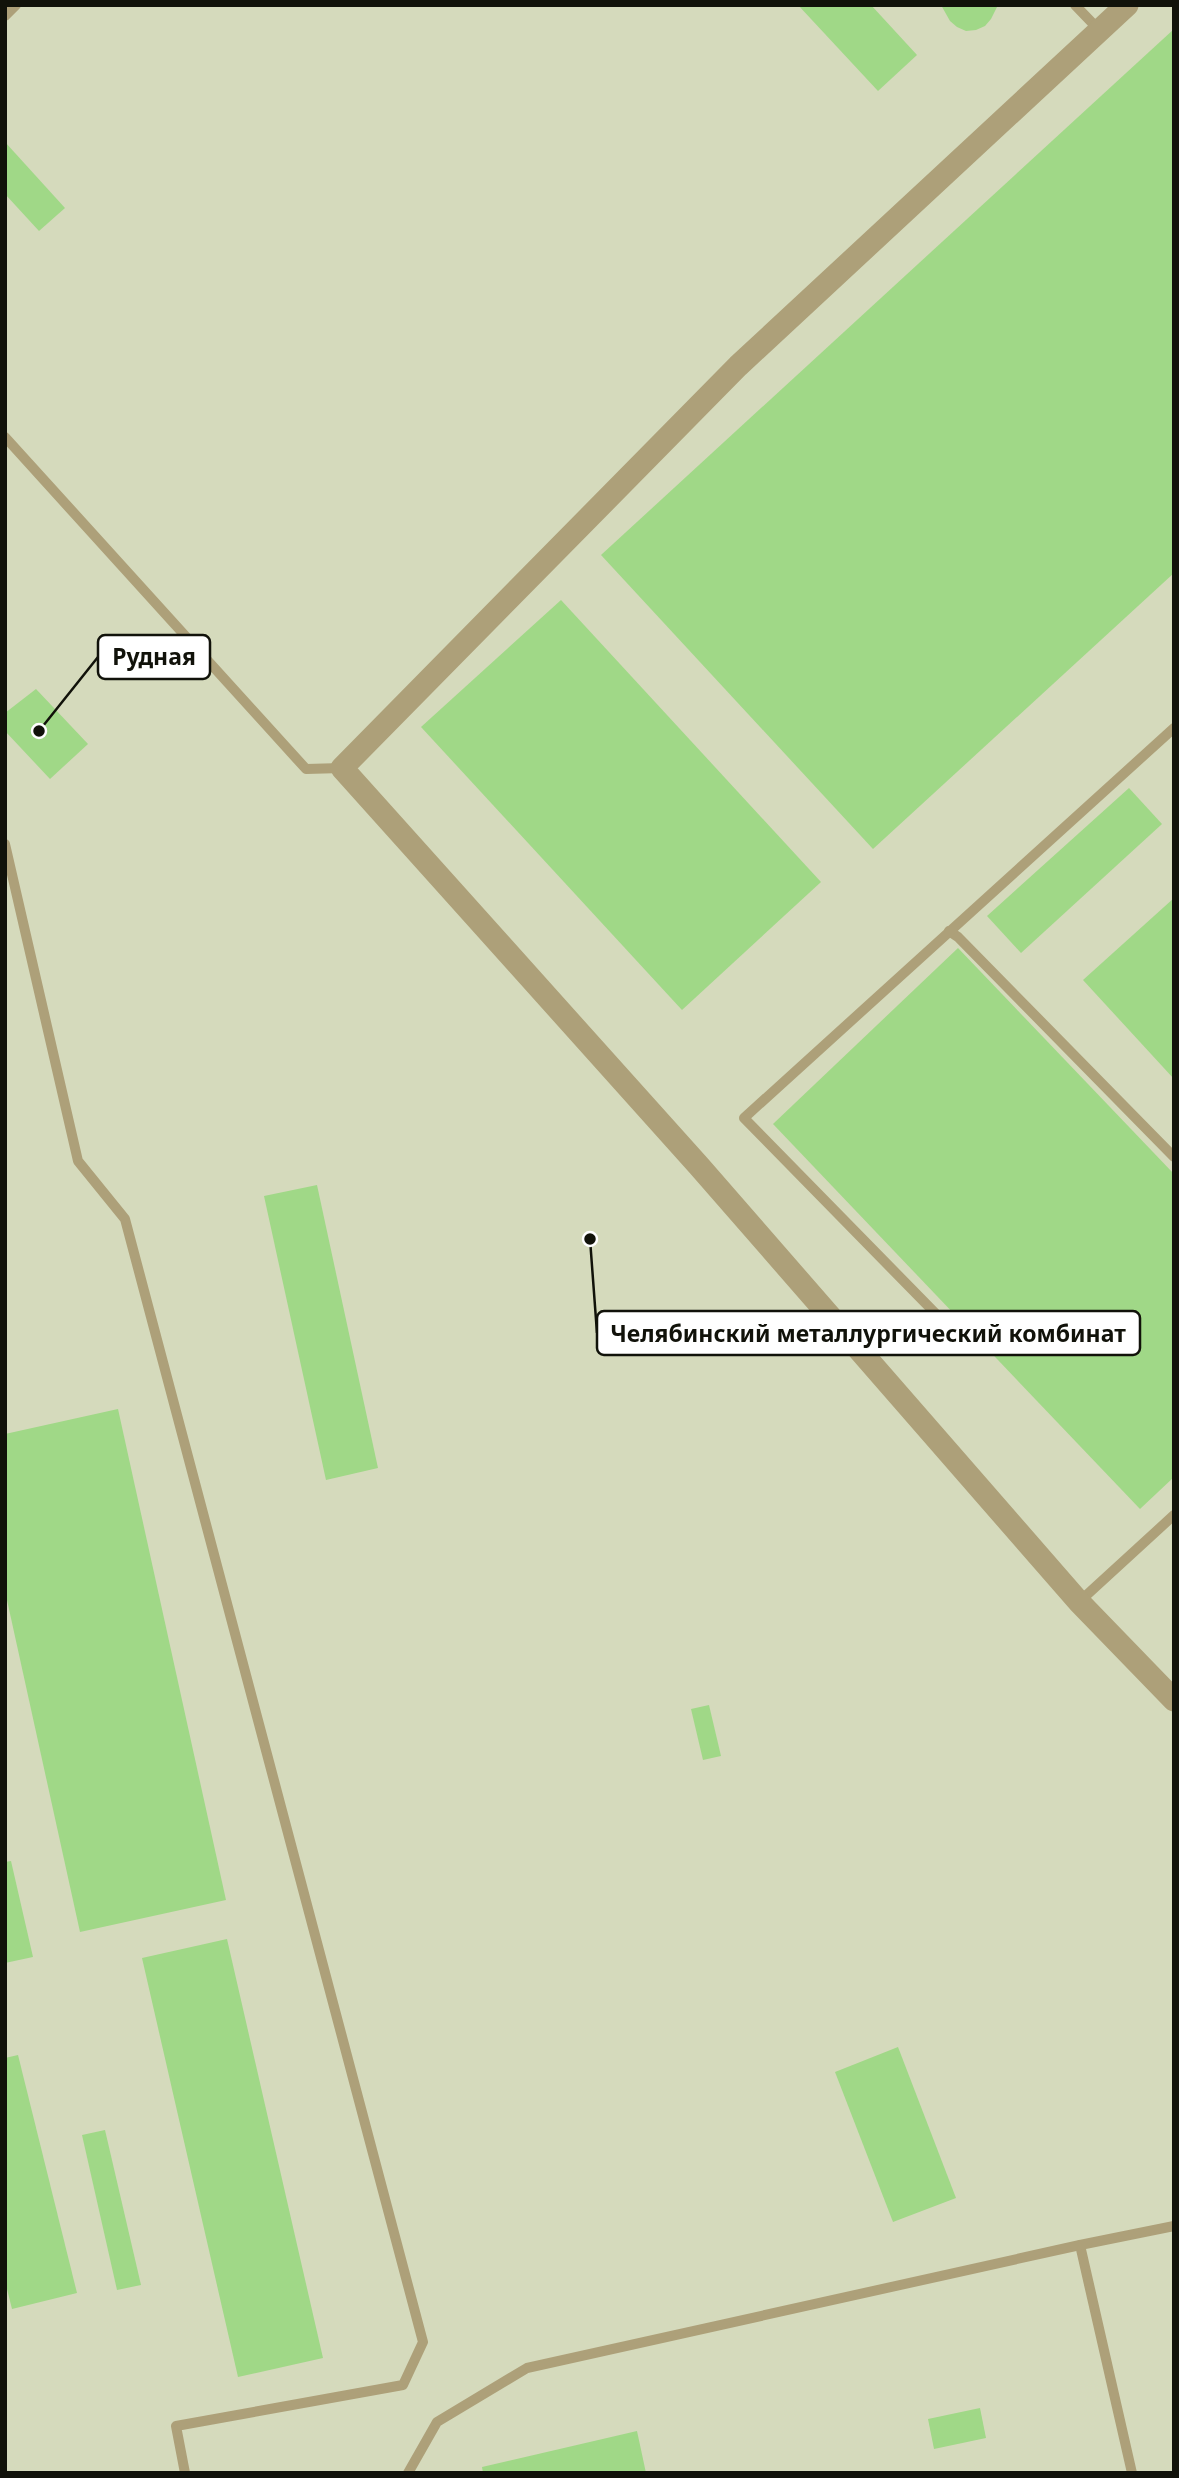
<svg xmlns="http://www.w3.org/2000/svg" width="1179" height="2478" viewBox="0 0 1179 2478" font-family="'Noto Sans',sans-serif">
<rect width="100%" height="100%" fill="#dfe3cc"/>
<!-- built -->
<rect fill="#d5dabc" x="5" y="5" width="1169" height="2468"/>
<!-- building -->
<g fill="#a0d887">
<polygon points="798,5 871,5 917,55 878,91"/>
<polygon points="941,5 998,5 991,19 985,26 976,30 966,31 957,27 950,21"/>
<polygon points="1174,29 1174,573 873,849 601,555"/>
<polygon points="5,142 65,208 39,231 5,194"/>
<polygon points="561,600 821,882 682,1010 421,727"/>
<polygon points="36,689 88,744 50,779 5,731 5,713"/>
<polygon points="1129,788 1162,824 1021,953 987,916"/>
<polygon points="1174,898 1174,1079 1083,980"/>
<polygon points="958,948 1174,1174 1174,1477 1140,1509 773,1124"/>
<polygon points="317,1185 378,1468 326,1480 264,1196"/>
<polygon points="118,1409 226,1900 80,1932 5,1591 5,1434"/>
<polygon points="709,1705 721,1756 703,1760 691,1709"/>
<polygon points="11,1861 33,1957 5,1963 5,1862"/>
<polygon points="227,1939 323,2358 238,2377 142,1958"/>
<polygon points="898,2047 956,2198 893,2222 835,2072"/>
<polygon points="18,2055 77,2293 12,2309 5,2281 5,2058"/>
<polygon points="105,2130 141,2285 117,2290 82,2135"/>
<polygon points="980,2408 986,2438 934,2449 928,2419"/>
<polygon points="637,2431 646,2473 483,2473 482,2467"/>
</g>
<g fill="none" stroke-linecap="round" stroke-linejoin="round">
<!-- lane -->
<g stroke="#ada079" stroke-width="10">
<polyline points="1075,5 1100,31"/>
<polyline points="5,16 16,5"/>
<polyline points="5,437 306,769 342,768"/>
<polyline points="5,844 78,1161 125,1219 423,2342 403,2385 176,2426 185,2473"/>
<polyline points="949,931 958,937 1174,1157"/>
<polyline points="939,1317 744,1118 1174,728"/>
<polyline points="1079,1602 1174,1515"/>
<polyline points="1080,2245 1132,2473"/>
<polyline points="408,2473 437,2422 527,2368 1080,2245 1174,2226"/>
</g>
<!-- street -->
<polyline stroke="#ada079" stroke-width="23" points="1127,5 738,366 342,768 699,1166 1079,1602 1174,1700"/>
</g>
<!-- callouts -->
<path fill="none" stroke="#11120a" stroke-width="2.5" d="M39 731L98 657M590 1239L597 1333"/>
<g fill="#11120a" stroke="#fff" stroke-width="2.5">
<circle cx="39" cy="731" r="7"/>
<circle cx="590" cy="1239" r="7"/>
</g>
<g fill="#fff" stroke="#11120a" stroke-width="2.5">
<rect x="98" y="635" width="112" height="44" rx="7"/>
<rect x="597" y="1311" width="543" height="44" rx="7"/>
</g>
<g font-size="23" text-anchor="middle" font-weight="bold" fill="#11120a">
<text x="154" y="665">Рудная</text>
<text x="868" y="1342">Челябинский металлургический комбинат</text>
</g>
<!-- border -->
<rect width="1179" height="2478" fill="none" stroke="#11120a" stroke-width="14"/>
</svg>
